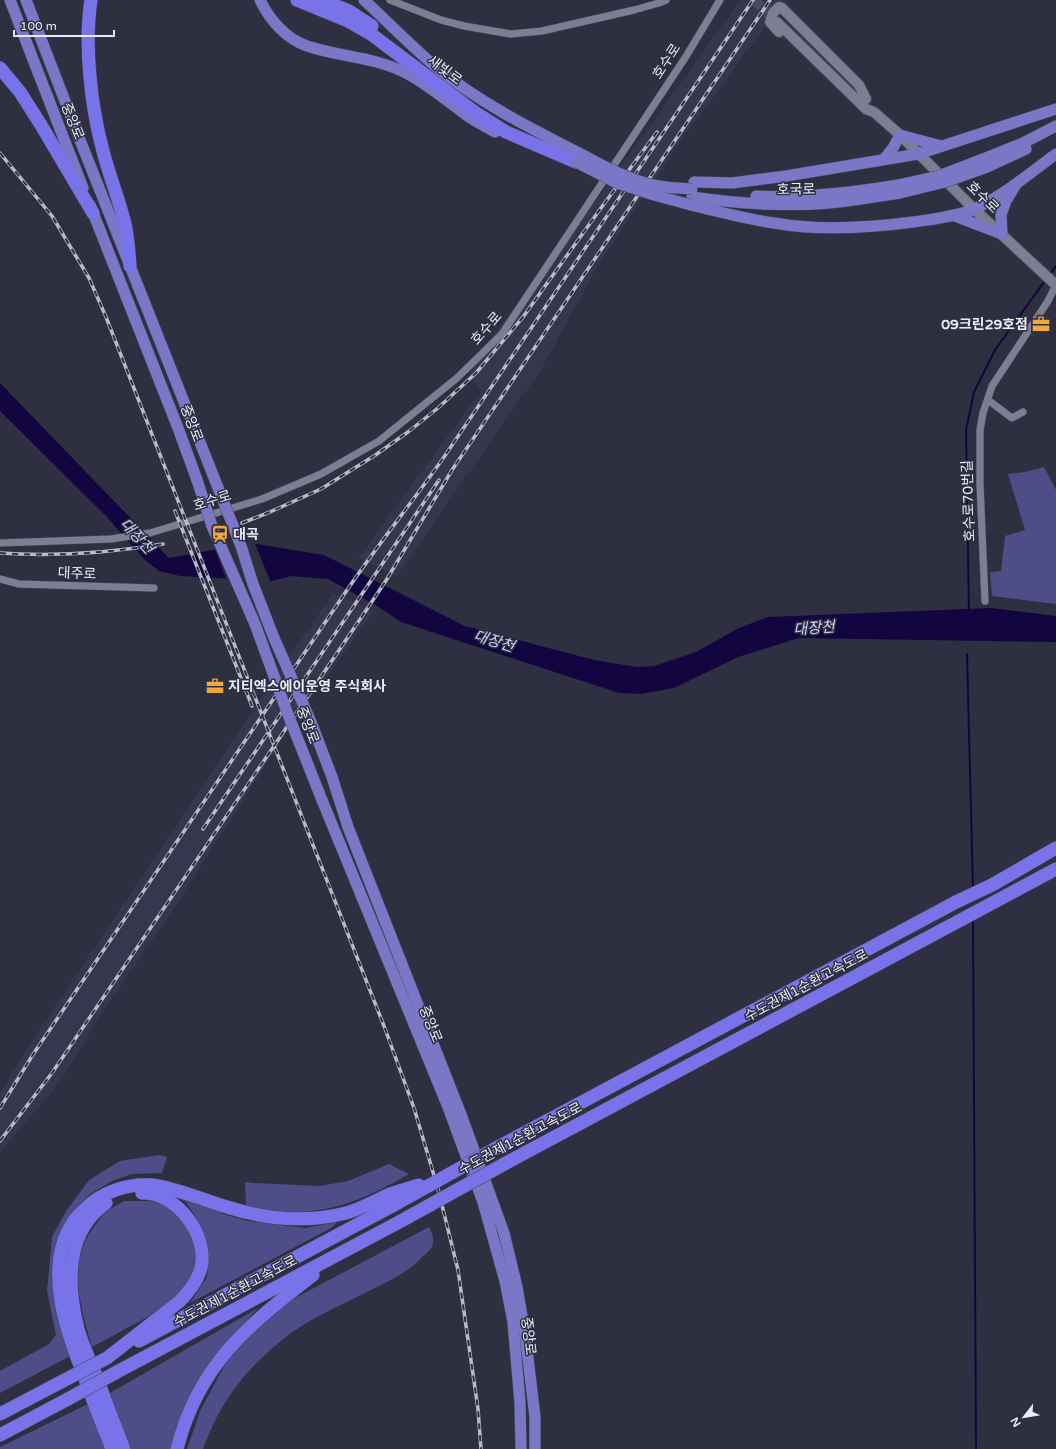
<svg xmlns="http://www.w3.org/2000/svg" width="1056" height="1449" viewBox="0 0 1056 1449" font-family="'Varela Round','Noto Sans KR',sans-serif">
<rect width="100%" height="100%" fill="#2e2f40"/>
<!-- built -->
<g fill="#36374f">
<polygon points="740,0 782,0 752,45 683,138 600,262 541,370 397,576 358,558 480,392 467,368 573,233"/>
<polygon points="333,593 374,611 292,724 175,907 99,1018 61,1081 0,1153 0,1093 33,1039 232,741"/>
</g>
<!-- green -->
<g fill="#4e4d87">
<polygon points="1044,467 1056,490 1056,604 992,596 990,572 1001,571 1005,536 1025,530 1008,474 1025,472"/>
<polygon points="159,1155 167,1157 162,1173 132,1174 112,1181 90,1194 74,1211 57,1259 72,1355 0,1393 0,1371 49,1344 56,1335 47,1291 50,1259 52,1237 67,1210 89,1180 120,1161"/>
<path d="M389 1164 409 1174C354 1206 309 1222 246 1205L245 1182 254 1183 320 1186 348 1181Z"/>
<polygon points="170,1193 198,1202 223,1214 248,1221 305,1228 337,1222 331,1228 190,1303 207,1277 209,1254 204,1235 195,1216 186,1202"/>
<path d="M124 1201H150L165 1205 179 1215 196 1244V1271L184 1290 153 1314 92 1347C80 1306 66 1261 96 1224 99 1220 102 1215 106 1212 111 1208 118 1205 124 1201Z"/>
<path d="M429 1227C432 1233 435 1240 432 1247 430 1250 426 1254 423 1256 410 1271 393 1279 375 1288 344 1304 310 1317 282 1340 244 1371 220 1402 203 1449H187L201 1409 227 1361 242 1342 269 1317 295 1298Z"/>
<polygon points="258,1308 218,1352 198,1383 174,1449 131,1449 110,1393"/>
<polygon points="90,1403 108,1449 0,1449 0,1447"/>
</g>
<!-- water -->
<polygon fill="#130640" points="0,383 169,558 251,543 324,555 465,626 594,660 637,667 654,666 696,652 739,628 768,617 991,608 1056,616 1056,642 799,638 738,657 674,688 641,694 619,693 401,622 377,606 328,579 291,576 271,581 180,576 159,571 144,559 105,515 0,411"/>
<!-- pier -->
<polygon fill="#2e2f40" points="250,541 254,541 271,583 227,581 214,547"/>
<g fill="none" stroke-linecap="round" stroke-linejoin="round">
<!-- stream -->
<g stroke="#130640" stroke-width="2">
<polyline points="1051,273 1056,266"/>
<polyline points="969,611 966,430 974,392 995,350 1044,282"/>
<polyline points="967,654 973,889"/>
<polyline points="973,919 976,1449"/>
</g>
<!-- secondary-tunnel -->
<polyline stroke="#4a4b5b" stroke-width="10" stroke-dasharray="10 5" stroke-linecap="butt" points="754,0 777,22"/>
<!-- street casing -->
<g stroke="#494a59" stroke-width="8">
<g id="street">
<polyline points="390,0 441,20 464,26 511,34 542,31 634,10 659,3 666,0"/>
<polyline points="988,400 1012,418 1023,412"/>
<polyline points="0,543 111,539 150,533 262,499 321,474 379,441 457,378 502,334 685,58 720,0"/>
<polyline points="0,579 19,584 154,588"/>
<polyline points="985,601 980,484 980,430 983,413 992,386 1048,301 1056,285"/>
</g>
</g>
<!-- secondary casing -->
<g stroke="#494a59" stroke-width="12">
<g id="secondary">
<polyline points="777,22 866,109 874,112 900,135 974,209 1056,285"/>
<polyline points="779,32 770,22 773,13 779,7 782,8 859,85 866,99"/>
</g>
</g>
<!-- primary casing -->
<g stroke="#494a59" stroke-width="12">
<g id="primary">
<polyline points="10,0 83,188"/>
<polyline points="26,0 80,140 213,475"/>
<path d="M260 0C269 19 286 39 307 46 340 57 375 57 406 73 429 85 448 102 469 117 477 122 486 127 495 132"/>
<path d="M364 0C388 22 411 46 436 67 481 104 534 130 585 156"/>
<polyline points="884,159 893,148 900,135 941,146"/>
<polyline points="983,159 1023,143 1056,126"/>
<polyline points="987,167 1026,149"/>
<polyline points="694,182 732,183 786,176 918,154 1056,109"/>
<path d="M756 196C803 198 851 193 898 185"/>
<path d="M692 197C733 203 773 206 815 204 843 203 872 197 900 193"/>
<polyline points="90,205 178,428 197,480"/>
<path d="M691 205C719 212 746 219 774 223 819 231 868 228 913 222 934 219 953 217 972 210 1002 197 1030 173 1056 154"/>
<polyline points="955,216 1002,234 1001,215 1006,201 1015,186"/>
<polyline points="332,777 348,827 462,1117 504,1233 517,1287 525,1333 535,1417 535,1449"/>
<polyline points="322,800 448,1107 483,1202 505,1281 513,1322 520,1403 521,1449"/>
</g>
</g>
<!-- highway casing -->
<g stroke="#494a59" stroke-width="14">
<g id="highway">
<path d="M91 0C84 45 91 107 103 151 109 175 119 199 125 224 128 238 129 251 130 266"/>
<polyline points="297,0 348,21 371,34 444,89 476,113 506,132 576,162"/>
<polyline points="322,0 349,11 372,26"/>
<polyline points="0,68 20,92 41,125 93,213"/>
<polyline points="498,1147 956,902 992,885 1056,848"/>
<polyline points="506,1163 1056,869"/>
<path d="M106 1203C65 1232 67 1285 78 1329 83 1346 91 1364 98 1380 106 1403 115 1426 124 1449"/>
<polyline points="139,1341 394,1205"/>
<path d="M107 1358 180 1301C189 1291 197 1282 201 1268 209 1235 176 1192 142 1193"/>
<polyline points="115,1373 401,1221"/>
<polyline points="0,1414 61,1382"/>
<polyline points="0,1435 68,1399"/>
<path d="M112 1449C103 1426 94 1404 86 1381 68 1335 42 1269 73 1222 76 1217 81 1213 85 1209 101 1192 129 1183 152 1185 177 1188 202 1200 227 1207 265 1219 307 1223 346 1213 361 1209 376 1200 390 1194"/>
<path d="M177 1449C198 1365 248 1325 313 1275"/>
</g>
</g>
<!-- street -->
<use href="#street" stroke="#7c7e92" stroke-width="7"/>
<!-- secondary -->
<use href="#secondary" stroke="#7c7e92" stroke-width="10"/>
<!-- primary -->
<use href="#primary" stroke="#7a77c6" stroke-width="11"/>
<!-- highway -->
<use href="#highway" stroke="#7873e8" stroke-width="13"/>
<!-- rail casing -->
<g stroke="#babbc8" stroke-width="3.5">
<g id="rail">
<polyline points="0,153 52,216 89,278 106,317 384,1026 414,1108 438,1189 458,1270 478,1409 481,1449"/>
<polyline points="175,511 252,706"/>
<polyline points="242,523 270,512 321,489 374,456 408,432 438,408 476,373 523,317 601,208 657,132"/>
<path d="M0 553C55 557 108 553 163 544"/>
<polyline points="203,829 439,480"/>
<path d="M0 1108 32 1056 343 596C375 548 411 504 444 457L753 0"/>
<polyline points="0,1141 52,1073 367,609 387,579 452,470 770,0"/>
</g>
</g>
<!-- rail -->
<use href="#rail" stroke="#2e2f40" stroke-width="2" stroke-dasharray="6" stroke-linecap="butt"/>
<!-- primary-bridge casing -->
<g stroke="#494a59" stroke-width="12" stroke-linecap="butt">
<g id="primary-bridge">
<path d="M585 156C608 169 632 181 658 186 669 188 681 188 692 189"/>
<polyline points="576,162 617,183 654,195 691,205"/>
<polyline points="898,185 939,176 983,159"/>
<polyline points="900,193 945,182 987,167"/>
<polyline points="213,475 241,546 253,584 274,638 311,722 332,777"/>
<polyline points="197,480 212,526 255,624 287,712 322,800"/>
</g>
</g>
<!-- highway-bridge casing -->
<g stroke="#494a59" stroke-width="14" stroke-linecap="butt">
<g id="highway-bridge">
<polyline points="390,1194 419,1185"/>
<polyline points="394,1205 498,1147"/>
<polyline points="401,1221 506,1163"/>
<polyline points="61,1382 107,1358"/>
<polyline points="68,1399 115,1373"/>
</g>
</g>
<!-- primary-bridge -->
<use href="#primary-bridge" stroke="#7a77c6" stroke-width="11"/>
<!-- highway-bridge -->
<use href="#highway-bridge" stroke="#7873e8" stroke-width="13"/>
</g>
<!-- icons -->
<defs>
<g id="office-bare" transform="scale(1.38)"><path d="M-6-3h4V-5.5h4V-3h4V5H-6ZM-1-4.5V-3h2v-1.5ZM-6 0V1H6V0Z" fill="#efa73e" stroke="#2e2f40" stroke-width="2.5" paint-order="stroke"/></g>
<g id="station-bare" transform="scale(1.38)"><path d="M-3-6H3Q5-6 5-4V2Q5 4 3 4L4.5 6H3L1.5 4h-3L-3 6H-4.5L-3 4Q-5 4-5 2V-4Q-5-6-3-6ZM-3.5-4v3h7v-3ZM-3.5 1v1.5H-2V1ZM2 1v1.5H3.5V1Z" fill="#efa73e" stroke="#2e2f40" stroke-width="2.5" paint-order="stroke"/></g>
</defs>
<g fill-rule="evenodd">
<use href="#office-bare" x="1041" y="324"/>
<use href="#station-bare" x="220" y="534"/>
<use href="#office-bare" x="215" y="686"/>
</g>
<g text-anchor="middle" stroke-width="3" stroke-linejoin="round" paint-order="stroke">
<!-- street labels -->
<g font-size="14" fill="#eaebf7" stroke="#2e2f40">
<text transform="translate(666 61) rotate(-57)" y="5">호수로</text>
<text transform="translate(445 70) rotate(37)" y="5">새빛로</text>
<text transform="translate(73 121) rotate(68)" y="5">중앙로</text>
<text transform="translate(796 189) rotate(-1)" y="5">호국로</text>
<text transform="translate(983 197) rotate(44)" y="5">호수로</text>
<text transform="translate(486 328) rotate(-49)" y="5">호수로</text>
<text transform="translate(192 423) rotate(69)" y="5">중앙로</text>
<text transform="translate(212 500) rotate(-17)" y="5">호수로</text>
<text transform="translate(968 501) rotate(-92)" y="5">호수로70번길</text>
<text transform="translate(77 573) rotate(2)" y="5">대주로</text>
<text transform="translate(308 725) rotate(69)" y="5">중앙로</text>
<text transform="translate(806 985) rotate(-28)" y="5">수도권제1순환고속도로</text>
<text transform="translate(431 1024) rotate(68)" y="5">중앙로</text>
<text transform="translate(520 1138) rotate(-28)" y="5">수도권제1순환고속도로</text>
<text transform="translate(235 1291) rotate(-28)" y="5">수도권제1순환고속도로</text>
<text transform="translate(529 1336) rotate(83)" y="5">중앙로</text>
</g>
<!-- poi labels -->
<g font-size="14" font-weight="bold" fill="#eaebf7" stroke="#2e2f40" text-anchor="start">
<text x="1028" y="329" text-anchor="end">09크린29호점</text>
<text x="233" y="539">대곡</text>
<text x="228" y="691">지티엑스에이운영 주식회사</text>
</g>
<!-- water labels -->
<g font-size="15" font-style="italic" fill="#ced1f7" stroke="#2e2f40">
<text transform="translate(137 536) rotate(47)" y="5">대장천</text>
<text transform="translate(814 628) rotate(-4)" y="5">대장천</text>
<text transform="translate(494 641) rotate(17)" y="5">대장천</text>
</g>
</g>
<!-- north arrow -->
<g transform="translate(1024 1417) rotate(239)" stroke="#2e2f40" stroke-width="3" paint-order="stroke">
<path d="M0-3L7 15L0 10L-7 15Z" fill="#eaebf7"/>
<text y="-6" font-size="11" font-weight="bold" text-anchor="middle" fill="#eaebf7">N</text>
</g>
<!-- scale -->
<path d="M14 30v6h100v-6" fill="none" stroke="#eaebf7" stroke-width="2"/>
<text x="20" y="30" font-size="12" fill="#eaebf7" stroke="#2e2f40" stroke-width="3" paint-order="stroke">100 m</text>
</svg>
